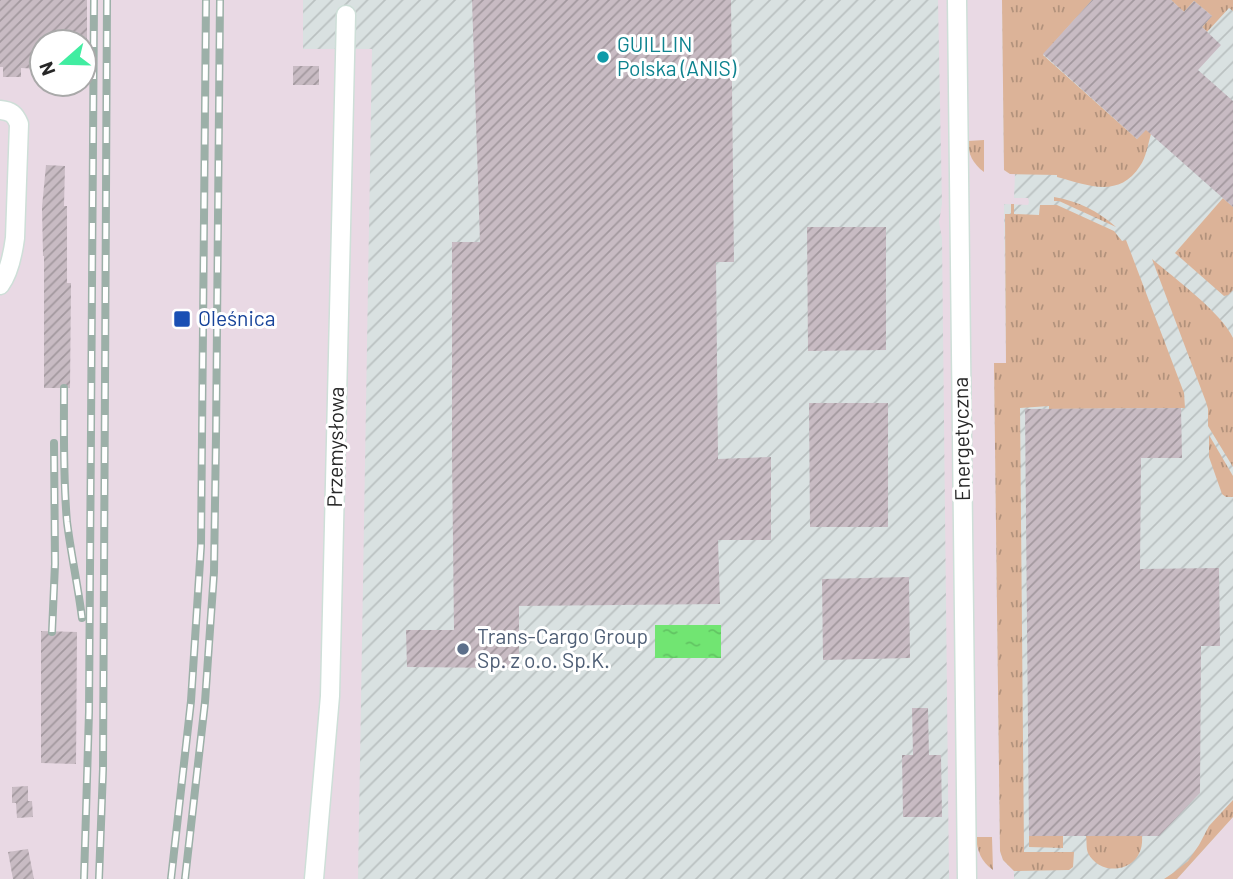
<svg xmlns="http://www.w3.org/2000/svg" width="1233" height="879" viewBox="0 0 1233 879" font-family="Barlow,sans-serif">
<defs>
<pattern id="industrial-furrows" width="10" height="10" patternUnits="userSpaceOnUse" patternTransform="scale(1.75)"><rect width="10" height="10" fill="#d9e1e1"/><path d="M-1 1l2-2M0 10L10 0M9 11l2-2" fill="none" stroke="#bac1c1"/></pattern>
<pattern id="grass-tufts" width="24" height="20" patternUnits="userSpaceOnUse" patternTransform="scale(1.75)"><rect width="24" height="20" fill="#dcb398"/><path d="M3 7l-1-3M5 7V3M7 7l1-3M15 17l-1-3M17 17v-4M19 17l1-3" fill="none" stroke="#b2927c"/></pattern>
<pattern id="water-ripples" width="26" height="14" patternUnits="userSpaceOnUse" patternTransform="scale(1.75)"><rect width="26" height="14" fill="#71e572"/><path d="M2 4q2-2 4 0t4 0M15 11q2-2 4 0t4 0" fill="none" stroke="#62c463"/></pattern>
<pattern id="building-hatch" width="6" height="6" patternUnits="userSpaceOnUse" patternTransform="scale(1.75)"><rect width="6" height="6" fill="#c8bbc3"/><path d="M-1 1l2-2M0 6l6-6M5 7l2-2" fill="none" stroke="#a2989e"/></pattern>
</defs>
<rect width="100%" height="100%" fill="#e9d9e4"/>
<!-- industrial -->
<g fill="url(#industrial-furrows)">
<polygon points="303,0 938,0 942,204 939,222 942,238 949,879 358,879 372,49 303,49"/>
<polygon points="1002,0 1233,0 1233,817 1177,879 1014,879 1014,871 1003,860 1000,851 994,363 1006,363 1004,204 1028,205 1029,202 1028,198 1014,198 1015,174 1010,174 1004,170"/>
</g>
<!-- grass -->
<g fill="url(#grass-tufts)">
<path d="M1002 0H1092L1043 55 1137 139 1146 129 1151 134C1148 144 1146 158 1140 166 1119 199 1087 185 1057 177V175L1010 174 1004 170Z"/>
<polygon points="1171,0 1233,0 1233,11 1229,8 1207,32 1202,27 1212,16 1194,1 1184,12"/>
<path d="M984 140V172C973 164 968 154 968 141Z"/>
<path d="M1054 197C1078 201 1098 211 1116 227L1059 201H1054Z"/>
<polygon points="1223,198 1233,207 1233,290 1228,295 1224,296 1175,253"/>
<polygon points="1011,204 1014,204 1014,214 1039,215 1040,205 1057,205 1114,231 1122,241 1126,240 1184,393 1185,408 1049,409 1049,406 1020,408 1024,852 1074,852 1073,867 1069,870 1014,871 1003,860 1000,851 994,363 1006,363 1005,214 1011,214"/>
<path d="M1152 259C1174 278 1222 313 1233 338V467L1208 426V409L1206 402Z"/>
<polygon points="1209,435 1233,476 1233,497 1226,497 1222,494 1209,457"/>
<polygon points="1233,800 1233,817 1177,879 1164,879 1173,873 1188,861 1199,845 1209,826"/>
<polygon points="1029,836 1063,836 1063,848 1029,847"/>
<path d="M1086 836H1142C1145 872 1101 879 1088 853 1086 848 1087 842 1086 836Z"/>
<path d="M976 837H992L993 870C981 862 977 850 976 837Z"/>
</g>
<!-- water -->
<rect fill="url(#water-ripples)" x="655" y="625" width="66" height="33"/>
<!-- building -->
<g fill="url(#building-hatch)">
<polygon points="0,0 87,0 87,42 42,42 42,69 21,68 21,77 3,77 3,67 0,67"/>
<polygon points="472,0 731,0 734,262 716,262 718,459 771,457 771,540 718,540 720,604 519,606 519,668 407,667 406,630 454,630 452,456 452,242 480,242"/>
<polygon points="1092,0 1171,0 1184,12 1194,1 1212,16 1202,27 1221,45 1198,70 1233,101 1233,207 1146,130 1137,139 1043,54"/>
<rect x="293" y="66" width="26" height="19"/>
<polygon points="46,165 65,166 64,206 67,206 67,283 71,283 70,388 44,388 44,256 43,256 42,207"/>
<polygon points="807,227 886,227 886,350 808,351"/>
<polygon points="809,403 888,403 888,527 810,527"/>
<polygon points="1181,408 1182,458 1141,458 1140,569 1219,568 1220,646 1201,646 1200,793 1159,836 1029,836 1025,409"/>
<polygon points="909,577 910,658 823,660 822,579"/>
<polygon points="41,631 77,632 76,764 41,763"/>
<polygon points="912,708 928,708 929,755 941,755 942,817 903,817 902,755 913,755"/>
<polygon points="28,786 28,801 32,801 33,817 17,818 16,803 12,803 12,787"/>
<polygon points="28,849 34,879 13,879 8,852"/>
</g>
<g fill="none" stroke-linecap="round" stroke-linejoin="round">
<!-- street casing -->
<g stroke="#cedfd8" stroke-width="21">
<g id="street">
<polyline points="957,0 967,879"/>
<path d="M0 110C11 111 15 114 19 124L15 238C13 253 9 273 0 285"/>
<polyline points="314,879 330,696 346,15"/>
</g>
</g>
<!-- street -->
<use href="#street" stroke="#fff" stroke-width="18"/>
<!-- rail casing -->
<g stroke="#9cb0a8" stroke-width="8">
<g id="rail">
<path d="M64 388C64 433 63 478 67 522 71 554 78 586 82 618"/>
<polyline points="52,632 55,564 54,443"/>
<polyline points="84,879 89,712 94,0"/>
<polyline points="99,879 103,769 107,0"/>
<polyline points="171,879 191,701 201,546 206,0"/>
<polyline points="185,879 205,702 214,572 216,436 220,0"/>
</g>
</g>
<!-- rail -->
<use href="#rail" stroke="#fff" stroke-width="5" stroke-dasharray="16" stroke-linecap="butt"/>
</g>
<!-- markers -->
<circle fill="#0f9aa8" stroke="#fff" stroke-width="2.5" cx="603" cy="57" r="7"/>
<rect fill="#1a4fb4" stroke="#fff" stroke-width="2.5" x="173" y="310" width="18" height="18" rx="3.5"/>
<circle fill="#5c6f8a" stroke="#fff" stroke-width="2.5" cx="463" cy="649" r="7"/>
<g text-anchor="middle" stroke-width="6" stroke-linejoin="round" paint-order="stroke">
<!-- culture labels -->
<g font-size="21" fill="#0d838f" stroke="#fff" text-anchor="start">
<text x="617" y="52">GUILLIN<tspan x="617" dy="24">Polska (ANIS)</tspan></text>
</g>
<!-- transit labels -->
<g font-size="21" fill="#164399" stroke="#fff" text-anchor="start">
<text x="198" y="326">Oleśnica</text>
</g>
<!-- street labels -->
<g font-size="21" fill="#272727" stroke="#fff">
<text transform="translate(962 439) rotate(-91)" y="7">Energetyczna</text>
<text transform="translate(336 447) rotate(-89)" y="7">Przemysłowa</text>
</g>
<!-- service labels -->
<g font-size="21" fill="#4e5e75" stroke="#fff" text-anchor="start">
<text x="477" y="644">Trans-Cargo Group<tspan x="477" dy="24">Sp. z o.o. Sp.K.</tspan></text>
</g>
</g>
<!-- north arrow -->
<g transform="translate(63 63) rotate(250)"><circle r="33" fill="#ffffff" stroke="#a9a9a9" stroke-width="2"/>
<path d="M0-5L12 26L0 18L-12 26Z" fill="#41eda1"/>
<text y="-10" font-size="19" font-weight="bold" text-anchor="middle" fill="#272727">N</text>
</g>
</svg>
